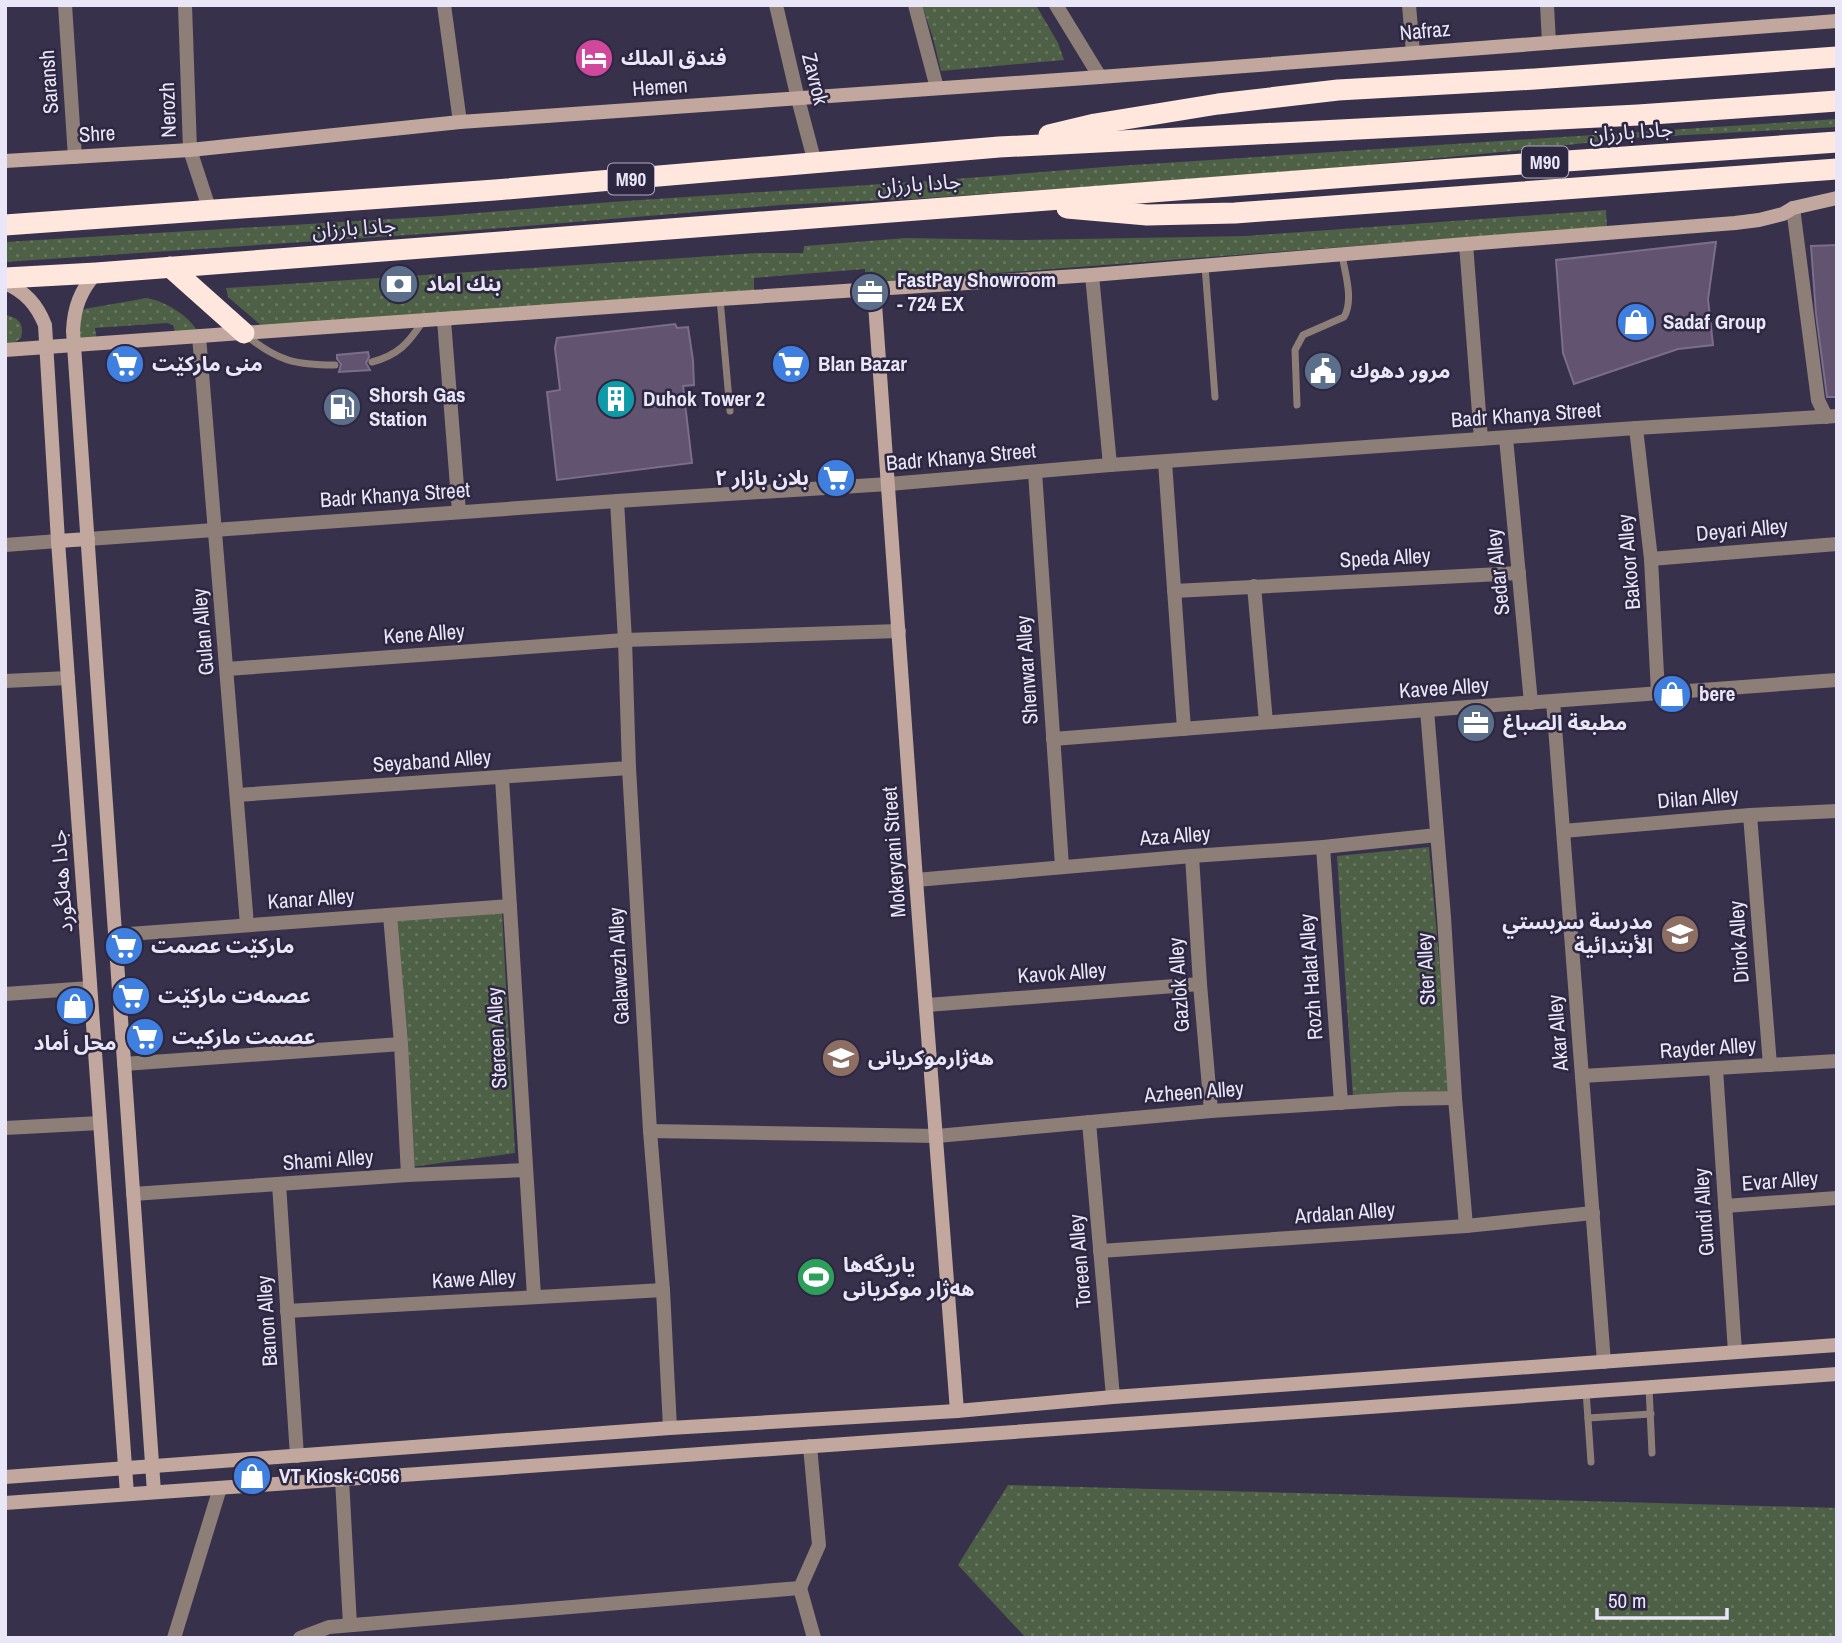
<svg xmlns="http://www.w3.org/2000/svg" width="1842" height="1643" viewBox="0 0 1842 1643" font-family="'Archivo Narrow','Noto Sans Arabic',sans-serif">
<defs>
<pattern id="grass-dots" width="8" height="8" patternUnits="userSpaceOnUse" patternTransform="scale(1.75)"><rect width="8" height="8" fill="#4e6046"/><path d="M2 2h.1M6 6h.1" fill="none" stroke="#687761" stroke-width="1.8" stroke-linecap="round"/></pattern>
</defs>
<rect width="100%" height="100%" fill="#37314c"/>
<!-- grass -->
<g fill="url(#grass-dots)">
<polygon points="922,5 1036,5 1058,43 1064,60 941,71 933,38"/>
<polygon points="1837,119 1837,127 1631,138 1512,151 1334,168 1137,183 927,198 781,205 453,232 5,262 5,242 441,216 611,202 942,180 1117,166"/>
<polygon points="1606,210 1607,227 866,283 865,269 754,278 754,292 263,327 228,297 226,288 757,253 803,253 804,246 906,238 1022,240 1246,236"/>
<path d="M147 298C164 301 190 316 197 331L176 335 173 325 167 323 95 328 97 342 78 341 79 314 84 309Z"/>
<path d="M5 315C20 318 24 324 21 338L9 347H5Z"/>
<polygon points="1429,847 1451,1091 1353,1097 1337,856"/>
<polygon points="502,911 515,1153 411,1167 395,919"/>
<polygon points="1008,1485 1837,1508 1837,1638 1026,1638 958,1565"/>
</g>
<!-- building -->
<g fill="#625471" stroke="#7b6d8b" stroke-width="2">
<polygon points="1716,242 1708,299 1713,345 1678,349 1574,384 1563,353 1556,260"/>
<polygon points="1837,245 1837,397 1827,397 1816,314 1811,246"/>
<polygon points="675,324 677,328 688,327 693,360 694,385 683,386 692,463 557,480 547,392 560,390 555,348 557,338"/>
<polygon points="368,352 369,357 366,363 370,370 339,372 341,364 337,359 337,355"/>
</g>
<g fill="none" stroke-linecap="round" stroke-linejoin="round">
<!-- lane -->
<g stroke="#8e7e78" stroke-width="7">
<polyline points="1205,266 1215,397"/>
<polyline points="720,299 730,411"/>
<path d="M247 336C278 361 295 365 335 365"/>
<path d="M372 362C398 355 408 344 423 321"/>
<path d="M1297 405 1295 350 1303 335 1344 317C1354 300 1345 273 1342 255"/>
<polyline points="1649,1387 1652,1453"/>
<polyline points="1586,1391 1591,1462"/>
<polyline points="1588,1418 1651,1414"/>
</g>
<!-- street -->
<g stroke="#8e7e78" stroke-width="14">
<polyline points="65,5 75,157"/>
<polyline points="185,5 190,150 210,211"/>
<polyline points="444,5 460,122"/>
<polyline points="776,5 798,99 815,163"/>
<polyline points="915,5 937,88"/>
<polyline points="1056,5 1100,77"/>
<polyline points="1409,5 1413,53"/>
<polyline points="1547,5 1549,43"/>
<polyline points="1793,208 1818,400 1826,417"/>
<polyline points="1466,244 1481,439"/>
<polyline points="1092,275 1110,465"/>
<polyline points="444,320 459,512"/>
<polyline points="199,336 247,925"/>
<polyline points="1636,428 1651,559 1658,693"/>
<polyline points="1506,438 1531,703"/>
<polyline points="1165,462 1184,729"/>
<polyline points="1035,472 1062,866"/>
<polyline points="617,501 625,640 629,768 650,1131 663,1290 670,1428"/>
<polyline points="88,539 617,501 889,484 1110,465 1636,428 1837,416"/>
<polyline points="5,545 58,541"/>
<polyline points="1651,559 1837,544"/>
<polyline points="1254,586 1266,722"/>
<polyline points="1174,591 1519,573"/>
<polyline points="227,669 625,640 899,631"/>
<polyline points="5,681 68,678"/>
<polyline points="1553,701 1604,1362"/>
<polyline points="1427,710 1444,917 1455,1098 1466,1226"/>
<polyline points="1053,739 1427,710 1837,680"/>
<polyline points="502,778 534,1296"/>
<polyline points="237,795 629,768"/>
<polyline points="1750,815 1770,1065"/>
<polyline points="1563,831 1750,815 1837,811"/>
<polyline points="1323,847 1341,1103"/>
<polyline points="1192,856 1200,984 1211,1111"/>
<polyline points="916,880 1192,856 1323,847 1437,835"/>
<polyline points="390,915 401,1044 408,1175"/>
<polyline points="115,935 510,906"/>
<polyline points="5,994 90,988"/>
<polyline points="927,1005 1200,984"/>
<polyline points="124,1064 401,1044"/>
<polyline points="1716,1069 1735,1352"/>
<polyline points="1582,1076 1837,1061"/>
<polyline points="1089,1122 1113,1397"/>
<polyline points="5,1128 100,1123"/>
<polyline points="650,1131 937,1136 1211,1111 1399,1099 1455,1098"/>
<polyline points="279,1184 297,1456"/>
<polyline points="133,1194 408,1175 526,1170"/>
<polyline points="1725,1206 1837,1198"/>
<polyline points="1100,1251 1466,1226 1593,1213"/>
<polyline points="287,1311 663,1290"/>
<polyline points="342,1479 350,1625"/>
<polyline points="800,1588 814,1638"/>
<polyline points="174,1638 220,1488"/>
<polyline points="300,1638 329,1627 800,1588 819,1545 810,1446"/>
</g>
<!-- secondary -->
<g stroke="#c1a79d" stroke-width="14">
<polyline points="5,161 190,150 460,122 1100,77 1837,21"/>
<path d="M96 273C80 291 74 308 73 331L154 1492"/>
<path d="M5 283C26 292 37 305 45 325L58 541 127 1494"/>
<polyline points="874,290 916,880 957,1411"/>
<polyline points="5,350 720,299 1092,275 1466,244 1735,223 1759,220 1783,214 1793,208 1837,198"/>
<polyline points="58,541 88,539"/>
<polyline points="5,1477 670,1428 957,1411 1113,1397 1837,1345"/>
<polyline points="5,1503 1837,1374"/>
</g>
<!-- highway -->
<g stroke="#ffe7de" stroke-width="21">
<polyline points="1049,135 1095,124 1218,104 1338,90 1535,79 1837,57"/>
<polyline points="1067,208 1147,215 1235,213 1837,169"/>
<polyline points="5,225 495,190 999,147 1638,115 1837,101"/>
<polyline points="170,267 244,333"/>
<polyline points="5,278 96,273 1452,169 1837,142"/>
</g>
</g>
<!-- icons -->
<defs>
<g id="hotel-disc" transform="scale(2.0125)"><circle r="9.5" fill="#d1479c" stroke="#2d2741"/><path d="M-6-4.5h1.5V1H6V5H4.5V3h-9V5H-6ZM-4 0a1.8 1.8 0 1 1 3.6 0ZM.5 0V-2.5h3Q6-2.5 6 0Z" fill="#fff"/></g>
<g id="bank-disc" transform="scale(2.0125)"><circle r="9.5" fill="#5c6f8a" stroke="#2d2741"/><path d="M-6-4H6V4H-6ZM0-2.3a2.3 2.3 0 1 0 0 4.6a2.3 2.3 0 1 0 0-4.6Z" fill="#fff"/></g>
<g id="office-disc" transform="scale(2.0125)"><circle r="9.5" fill="#5c6f8a" stroke="#2d2741"/><path d="M-6-3h4V-5.5h4V-3h4V5H-6ZM-1-4.5V-3h2v-1.5ZM-6 0V1H6V0Z" fill="#fff"/></g>
<g id="shop-disc" transform="scale(2.0125)"><circle r="9.5" fill="#3f7fe0" stroke="#2d2741"/><path d="M-5-2.5h2.3a2.7 3.5 0 0 1 5.4 0H5L5.5 6h-11ZM-1.5-2.5h3a1.5 2.3 0 0 0-3 0Z" fill="#fff"/></g>
<g id="supermarket-disc" transform="scale(2.0125)"><circle r="9.5" fill="#3f7fe0" stroke="#2d2741"/><path d="M-6-5.5h2.5l.6 2H6L4.5 2H-2.5L-4.4-4H-6ZM-1.5 3.2a1.3 1.3 0 1 0 .1 0ZM3 3.2a1.3 1.3 0 1 0 .1 0Z" fill="#fff"/></g>
<g id="civic-disc" transform="scale(2.0125)"><circle r="9.5" fill="#5c6f8a" stroke="#2d2741"/><path d="M-.6-6.5H3V-4.5H.6V-3L4-1V1h2V6H-6V1h2V-1L-.6-3ZM-1.2 2.5V6h2.4V2.5Z" fill="#fff"/></g>
<g id="building-disc" transform="scale(2.0125)"><circle r="9.5" fill="#0f9aa8" stroke="#2d2741"/><path d="M-4-6H4V6H1V3H-1V6H-4ZM-2.5-4.3h1.7v1.8h-1.7ZM.8-4.3h1.7v1.8H.8ZM-2.5-1h1.7V.8h-1.7ZM.8-1h1.7V.8H.8Z" fill="#fff"/></g>
<g id="fuel-disc" transform="scale(2.0125)"><circle r="9.5" fill="#5c6f8a" stroke="#2d2741"/><path d="M-5.5-6h7V0h2V4h1.3V-2.5L3-4.5l.8-.8L6-3V5H2.5V1h-1V6h-7ZM-4.2-4.7v3.2H.2V-4.7Z" fill="#fff"/></g>
<g id="school-disc" transform="scale(2.0125)"><circle r="9.5" fill="#8d6e63" stroke="#2d2741"/><path d="M0-5L7-2L0 1L-7-2ZM-4 1L0 2.5L4 1V4Q0 6-4 4Z" fill="#fff"/></g>
<g id="stadium-disc" transform="scale(2.0125)"><circle r="9.5" fill="#2e9e5b" stroke="#2d2741"/><path d="M0-5a6.5 5 0 1 0 0 10a6.5 5 0 1 0 0-10ZM-3.5-1.8h7v3.6h-7Z" fill="#fff"/></g>
</defs>
<g fill-rule="evenodd">
<use href="#hotel-disc" x="594" y="58"/>
<use href="#bank-disc" x="399" y="284"/>
<use href="#office-disc" x="870" y="292"/>
<use href="#shop-disc" x="1636" y="322"/>
<use href="#supermarket-disc" x="125" y="364"/>
<use href="#supermarket-disc" x="791" y="364"/>
<use href="#civic-disc" x="1323" y="371"/>
<use href="#building-disc" x="616" y="399"/>
<use href="#fuel-disc" x="342" y="407"/>
<use href="#supermarket-disc" x="836" y="478"/>
<use href="#shop-disc" x="1672" y="694"/>
<use href="#office-disc" x="1476" y="723"/>
<use href="#school-disc" x="1680" y="934"/>
<use href="#supermarket-disc" x="124" y="946"/>
<use href="#supermarket-disc" x="131" y="996"/>
<use href="#shop-disc" x="75" y="1006"/>
<use href="#supermarket-disc" x="145" y="1037"/>
<use href="#school-disc" x="841" y="1058"/>
<use href="#stadium-disc" x="816" y="1277"/>
<use href="#shop-disc" x="252" y="1476"/>
</g>
<g text-anchor="middle" stroke-width="5" stroke-linejoin="round" paint-order="stroke">
<!-- shield labels -->
<g fill="#2d2741" stroke="#b1adc0" stroke-width="2">
<rect x="1522" y="146.5" width="46" height="31" rx="5"/>
<rect x="608" y="163.5" width="46" height="31" rx="5"/>
</g>
<g font-size="19" font-weight="bold" fill="#e9e6f7">
<text x="1545" y="169">M90</text>
<text x="631" y="186">M90</text>
</g>
<!-- street labels -->
<g font-size="21" fill="#e9e6f7" stroke="#2d2741">
<text transform="translate(1425 31) rotate(-5)" y="7">Nafraz</text>
<text transform="translate(815 79) rotate(76)" y="7">Zavrok</text>
<text transform="translate(49 82) rotate(-94)" y="7">Saransh</text>
<text transform="translate(660 87) rotate(-4)" y="7">Hemen</text>
<text transform="translate(168 110) rotate(-92)" y="7">Nerozh</text>
<text transform="translate(1631 132) rotate(-4)" y="7">جادا بارزان</text>
<text transform="translate(97 134) rotate(-3)" y="7">Shre</text>
<text transform="translate(919 184) rotate(-4)" y="7">جادا بارزان</text>
<text transform="translate(354 228) rotate(-4)" y="7">جادا بارزان</text>
<text transform="translate(1526 415) rotate(-4)" y="7">Badr Khanya Street</text>
<text transform="translate(961 457) rotate(-5)" y="7">Badr Khanya Street</text>
<text transform="translate(395 495) rotate(-4)" y="7">Badr Khanya Street</text>
<text transform="translate(1742 530) rotate(-5)" y="7">Deyari Alley</text>
<text transform="translate(1385 558) rotate(-3)" y="7">Speda Alley</text>
<text transform="translate(1629 562) rotate(-95)" y="7">Bakoor Alley</text>
<text transform="translate(1498 572) rotate(-96)" y="7">Sedar Alley</text>
<text transform="translate(203 632) rotate(-95)" y="7">Gulan Alley</text>
<text transform="translate(424 634) rotate(-4)" y="7">Kene Alley</text>
<text transform="translate(1027 670) rotate(-94)" y="7">Shenwar Alley</text>
<text transform="translate(1444 688) rotate(-4)" y="7">Kavee Alley</text>
<text transform="translate(432 761) rotate(-4)" y="7">Seyaband Alley</text>
<text transform="translate(1698 798) rotate(-5)" y="7">Dilan Alley</text>
<text transform="translate(1175 836) rotate(-4)" y="7">Aza Alley</text>
<text transform="translate(894 852) rotate(-94)" y="7">Mokeryani Street</text>
<text transform="translate(62 881) rotate(-94)" y="7">جادا هەلگورد</text>
<text transform="translate(311 899) rotate(-4)" y="7">Kanar Alley</text>
<text transform="translate(1739 942) rotate(-94)" y="7">Dirok Alley</text>
<text transform="translate(619 966) rotate(-93)" y="7">Galawezh Alley</text>
<text transform="translate(1426 969) rotate(-93)" y="7">Ster Alley</text>
<text transform="translate(1062 973) rotate(-4)" y="7">Kavok Alley</text>
<text transform="translate(1311 977) rotate(-94)" y="7">Rozh Halat Alley</text>
<text transform="translate(1179 985) rotate(-94)" y="7">Gazlok Alley</text>
<text transform="translate(1558 1033) rotate(-95)" y="7">Akar Alley</text>
<text transform="translate(497 1038) rotate(-93)" y="7">Stereen Alley</text>
<text transform="translate(1708 1048) rotate(-4)" y="7">Rayder Alley</text>
<text transform="translate(1194 1092) rotate(-4)" y="7">Azheen Alley</text>
<text transform="translate(328 1160) rotate(-4)" y="7">Shami Alley</text>
<text transform="translate(1780 1181) rotate(-4)" y="7">Evar Alley</text>
<text transform="translate(1704 1212) rotate(-94)" y="7">Gundi Alley</text>
<text transform="translate(1345 1213) rotate(-4)" y="7">Ardalan Alley</text>
<text transform="translate(1080 1261) rotate(-95)" y="7">Toreen Alley</text>
<text transform="translate(474 1279) rotate(-3)" y="7">Kawe Alley</text>
<text transform="translate(267 1321) rotate(-94)" y="7">Banon Alley</text>
</g>
<!-- poi labels -->
<g font-size="21" font-weight="bold" fill="#e9e6f7" stroke="#2d2741" text-anchor="start">
<text x="621" y="65">فندق الملك</text>
<text x="897" y="287">FastPay Showroom<tspan x="897" dy="24">- 724 EX</tspan></text>
<text x="426" y="291">بنك اماد</text>
<text x="1663" y="329">Sadaf Group</text>
<text x="152" y="371">منی مارکێت</text>
<text x="818" y="371">Blan Bazar</text>
<text x="1350" y="378">مرور دهوك</text>
<text x="369" y="402">Shorsh Gas<tspan x="369" dy="24">Station</tspan></text>
<text x="643" y="406">Duhok Tower 2</text>
<text x="809" y="485" text-anchor="end">بلان بازار ٢</text>
<text x="1699" y="701">bere</text>
<text x="1503" y="730">مطبعة الصباغ</text>
<text x="1653" y="929" text-anchor="end">مدرسة سربستي<tspan x="1653" dy="24">الأبتدائية</tspan></text>
<text x="151" y="953">ماركێت عصمت</text>
<text x="158" y="1003">عصمه‌ت ماركێت</text>
<text x="172" y="1044">عصمت ماركيت</text>
<text x="75" y="1050" text-anchor="middle">محل أماد</text>
<text x="868" y="1065">ھەژارموکریانی</text>
<text x="843" y="1272">یاریگەها<tspan x="843" dy="24">هەژار موکریانی</tspan></text>
<text x="279" y="1483">VT Kiosk-C056</text>
</g>
</g>
<!-- border -->
<rect width="1842" height="1643" fill="none" stroke="#e9e6f7" stroke-width="14"/>
<!-- scale -->
<path d="M1597 1608v10h130v-10" fill="none" stroke="#e9e6f7" stroke-width="3.5"/>
<text x="1608" y="1608" font-size="21" fill="#e9e6f7" stroke="#2d2741" stroke-width="5" paint-order="stroke">50 m</text>
</svg>
